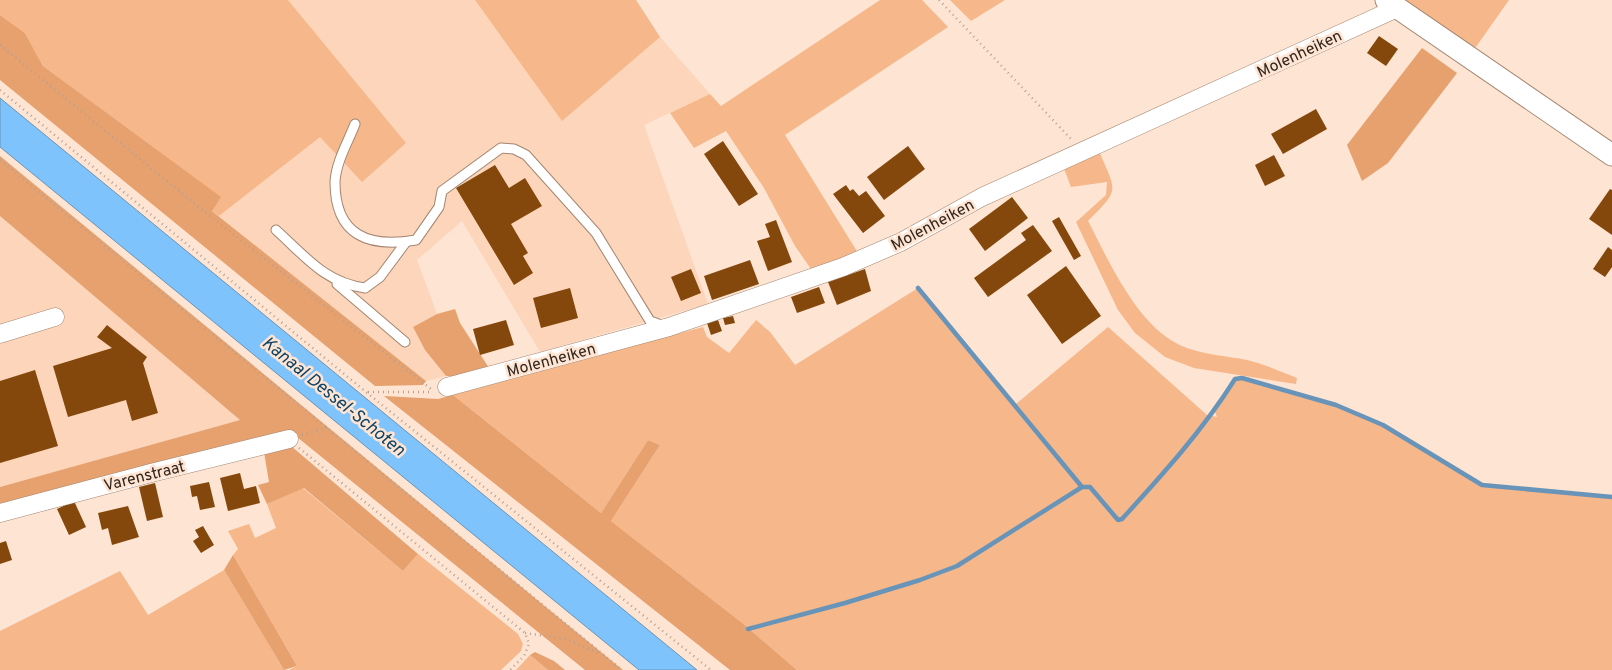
<svg xmlns="http://www.w3.org/2000/svg" width="1612" height="670" viewBox="0 0 1612 670" font-family="Overpass,sans-serif">
<rect width="100%" height="100%" fill="#fee4d2"/>
<!-- built -->
<g fill="#fcd5ba">
<polygon points="288,0 475,0 562,120 660,37 710,94 644,125 708,304 540,352 462,221 417,260 437,314 413,327 425,350 446,376 426,381 219,216 320,136 406,143"/>
<polygon points="0,216 1,217 240,420 0,487"/>
</g>
<!-- green -->
<g fill="#f6b78a">
<polygon points="0,0 288,0 406,143 362,182 320,137 219,216 211,210 220,197 43,66 25,33 0,15"/>
<polygon points="475,0 636,0 660,37 562,121"/>
<polygon points="880,0 922,0 948,27 785,135 858,253 811,269 795,246 764,188 726,131 694,148 670,113 710,94 721,106"/>
<polygon points="950,0 1005,0 971,21"/>
<polygon points="1401,0 1509,0 1473,51"/>
<path d="M1099 151C1116 192 1121 188 1088 221 1110 263 1139 331 1187 348 1206 355 1227 356 1247 360 1264 364 1281 372 1297 378L1296 384 1194 368 1165 357 1135 333 1118 310 1076 222 1106 195 1107 182 1071 187 1063 166Z"/>
<polygon points="918,288 960,341 1016,404 1108,327 1207,415 1217,417 1215,412 1235,379 1242,378 1336,405 1383,425 1482,485 1612,497 1612,670 797,670 741,622 611,521 660,445 648,440 601,513 453,395 703,327 707,337 729,353 756,320 770,332 795,365"/>
<polygon points="303,488 403,571 418,554 518,634 523,644 521,651 501,670 289,670 297,666 233,555 238,549 228,531 249,524 255,538 276,528 267,504"/>
<polygon points="224,570 284,670 0,670 0,631 120,571 148,615"/>
<polygon points="530,655 548,670 516,670"/>
</g>
<!-- forest -->
<g fill="#e6a16e">
<polygon points="0,15 25,33 43,66 221,197 212,211 426,381 423,385 375,386 0,80"/>
<polygon points="1422,48 1457,73 1388,163 1362,181 1347,145"/>
<polygon points="0,156 536,599 623,670 585,670 292,433 0,509 0,487 240,420 0,216"/>
<polygon points="455,309 460,323 489,368 460,376 446,376 425,350 413,327 437,314"/>
<polygon points="453,395 601,513 648,440 660,445 611,521 741,622 797,670 730,670 384,396 438,399"/>
<polygon points="291,446 418,554 403,571 304,488 267,504 258,485 269,482 264,452"/>
<polygon points="233,555 297,666 284,670 224,570"/>
<polygon points="535,652 554,661 565,670 548,670 530,655"/>
</g>
<!-- water -->
<polygon fill="#7ec3fb" stroke="#6794b8" points="0,98 697,670 639,670 0,147"/>
<g fill="none" stroke-linecap="round" stroke-linejoin="round">
<!-- stream -->
<g stroke="#6794b8" stroke-width="4.5">
<polyline points="918,288 1082,487"/>
<path d="M748 629 845 603 920 580 957 566 1082 487H1090L1118 520 1122 519C1163 474 1203 430 1235 379L1242 378 1336 405 1383 425 1482 485 1612 497"/>
</g>
</g>
<!-- building -->
<g fill="#84470c">
<polygon points="1379,36 1398,49 1386,66 1367,53"/>
<polygon points="1316,109 1327,129 1283,154 1271,134"/>
<polygon points="723,141 758,194 739,206 704,154"/>
<polygon points="908,146 925,169 884,200 867,177"/>
<polygon points="1274,155 1285,176 1265,186 1255,165"/>
<polygon points="495,165 509,188 525,178 542,206 511,224 528,253 523,256 533,273 514,285 456,188"/>
<polygon points="846,185 850,191 853,189 859,196 866,191 885,216 863,233 833,194"/>
<polygon points="1610,189 1612,190 1612,235 1589,219"/>
<polygon points="1012,197 1028,218 985,251 969,229"/>
<polygon points="1059,217 1081,256 1074,260 1052,221"/>
<polygon points="776,220 792,262 768,271 757,241 770,237 765,224"/>
<polygon points="1033,225 1052,251 988,297 974,278 1026,240 1021,233"/>
<polygon points="1608,247 1612,250 1612,267 1605,277 1593,269"/>
<polygon points="750,260 759,284 712,300 704,276"/>
<polygon points="1066,266 1101,316 1062,344 1027,295"/>
<polygon points="691,269 701,293 681,301 671,277"/>
<polygon points="865,269 871,291 837,305 828,282"/>
<polygon points="819,287 825,303 797,313 791,297"/>
<polygon points="570,288 578,318 541,328 533,298"/>
<polygon points="733,316 735,323 725,325 723,318"/>
<polygon points="506,320 514,345 480,355 473,329"/>
<polygon points="718,320 722,331 711,335 707,323"/>
<polygon points="107,325 147,357 143,363 158,413 132,421 126,400 68,417 53,366 112,348 97,337"/>
<polygon points="35,370 58,446 0,463 0,381"/>
<polygon points="240,473 244,489 256,486 260,503 228,511 220,478"/>
<polygon points="209,482 215,507 200,510 197,496 192,497 190,486"/>
<polygon points="155,483 163,517 147,521 139,487"/>
<polygon points="74,501 86,527 69,535 57,509"/>
<polygon points="128,506 139,537 112,545 108,528 102,530 98,513"/>
<polygon points="203,526 214,545 201,553 193,541 199,537 195,530"/>
<polygon points="6,541 12,560 0,564 0,543"/>
</g>
<g fill="none" stroke-linecap="round" stroke-linejoin="round">
<!-- service casing -->
<g stroke="#a38671" stroke-width="11">
<g id="service">
<path d="M355 124C348 142 336 162 335 182 335 236 369 248 416 240L439 207 442 191 501 148 514 149 526 155 596 233 650 321 664 326"/>
<path d="M276 230C305 256 325 283 365 288L380 277 406 242"/>
<polyline points="337,284 405,342"/>
</g>
</g>
<!-- minor casing -->
<g stroke="#a38671" stroke-width="19">
<g id="minor">
<polyline points="0,334 55,317"/>
<polyline points="447,387 669,327 843,267 901,242 982,197 1397,8"/>
<polyline points="0,513 151,473 289,439"/>
</g>
</g>
<!-- tertiary casing -->
<g stroke="#a38671" stroke-width="23">
<polyline id="tertiary" points="1386,0 1612,155"/>
</g>
<!-- path -->
<g stroke="#b5a092" stroke-width="2.5" stroke-dasharray="1 4" stroke-linecap="butt">
<polyline points="939,0 1072,140"/>
<polyline points="0,45 200,208 431,389"/>
<polyline points="0,90 366,392 711,670"/>
<polyline points="0,160 622,670"/>
<polyline points="368,392 432,392"/>
<polyline points="302,435 327,427"/>
<polyline points="299,448 525,633 529,644 524,656 510,670"/>
<polyline points="525,633 566,639 601,654"/>
</g>
<!-- service -->
<use href="#service" stroke="#fff" stroke-width="9"/>
<!-- minor -->
<use href="#minor" stroke="#fff" stroke-width="18"/>
<!-- tertiary -->
<use href="#tertiary" stroke="#fff" stroke-width="21"/>
</g>
<g text-anchor="middle" stroke-width="5" stroke-linejoin="round" paint-order="stroke">
<!-- street labels -->
<g font-size="16" fill="#31251d" stroke="#fee4d2">
<text transform="translate(1299 53) rotate(-25)" y="6">Molenheiken</text>
<text transform="translate(932 224) rotate(-28)" y="6">Molenheiken</text>
<text transform="translate(551 359) rotate(-15)" y="6">Molenheiken</text>
<text transform="translate(144 475) rotate(-14)" y="6">Varenstraat</text>
</g>
<!-- water labels -->
<g font-size="18" font-style="italic" fill="#0e4367" stroke="#fee4d2">
<text transform="translate(334 396) rotate(39)" y="6">Kanaal Dessel-Schoten</text>
</g>
</g>
</svg>
